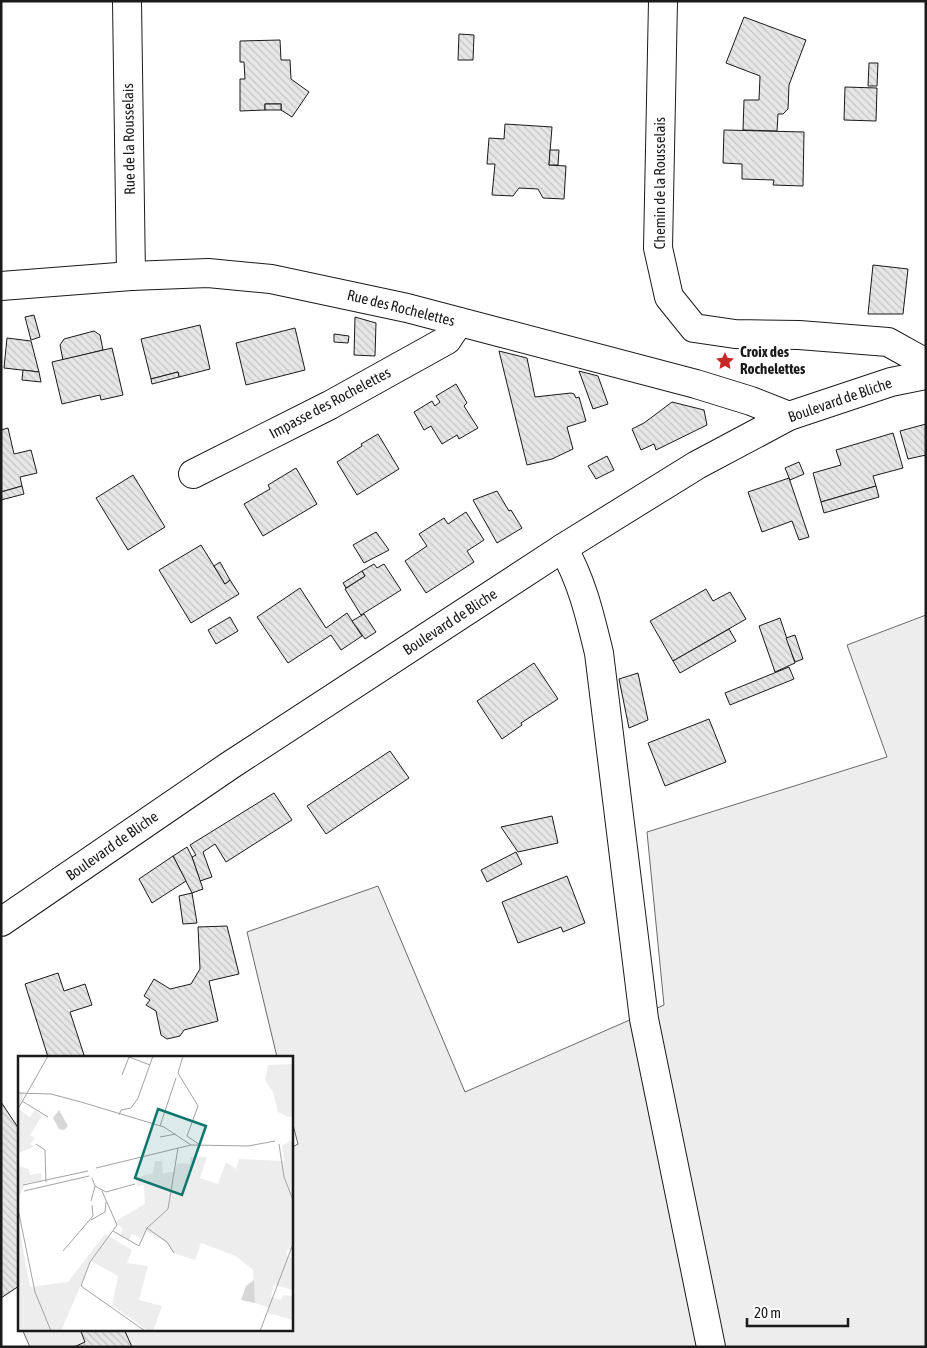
<svg xmlns="http://www.w3.org/2000/svg" width="927" height="1348" viewBox="0 0 927 1348" font-family="'Asap Condensed',sans-serif">
<defs>
<pattern id="building-back-hatch" width="6" height="6" patternUnits="userSpaceOnUse" patternTransform="scale(1.25)"><rect width="6" height="6" fill="#e6e6e6"/><path d="M-1 5l2 2M0 0l6 6M5-1l2 2" fill="none" stroke="#c5c5c5"/></pattern>
</defs>
<rect width="100%" height="100%" fill="#fff"/>
<!-- built -->
<polygon fill="#ededed" stroke="#6a6a6a" points="926,615 926,1347 30,1347 22,1329 291,1329 291,1148 298,1144 291,1117 291,1057 277,1057 247,932 378,886 465,1092 664,1005 647,832 887,757 847,645"/>
<!-- building -->
<g fill="url(#building-back-hatch)" stroke="#1a1a1a">
<polygon points="744,17 806,40 789,85 788,109 783,114 778,114 777,131 743,130 744,100 759,100 760,76 726,63"/>
<polygon points="459,34 474,35 473,60 458,60"/>
<polygon points="280,40 281,60 290,60 291,79 309,92 292,117 281,110 281,104 265,104 265,110 240,111 240,79 245,79 244,62 240,62 240,41"/>
<polygon points="869,63 878,63 877,86 868,86"/>
<polygon points="845,87 877,88 876,121 844,120"/>
<rect x="265" y="104" width="16" height="6"/>
<polygon points="505,124 552,127 549,165 566,166 564,199 543,198 538,189 519,188 513,196 492,195 495,164 487,164 489,138 504,139"/>
<polygon points="724,130 804,132 803,186 773,185 774,180 742,179 742,164 723,163"/>
<polygon points="550,150 559,150 558,165 549,165"/>
<polygon points="873,265 908,269 903,314 868,314"/>
<polygon points="34,315 40,337 31,340 25,317"/>
<polygon points="355,317 376,323 375,356 354,355"/>
<polygon points="200,325 210,369 179,377 178,372 151,379 141,339"/>
<polygon points="295,328 305,370 246,385 236,343"/>
<polygon points="94,331 100,335 103,350 63,360 60,345 64,339"/>
<polygon points="334,334 349,336 348,343 334,342"/>
<polygon points="7,338 31,341 39,372 4,368"/>
<polygon points="112,348 123,395 101,400 100,395 62,404 52,362"/>
<polygon points="499,351 527,358 535,397 571,393 574,394 576,398 579,397 586,421 567,427 573,449 552,459 527,465"/>
<polygon points="23,370 39,372 41,382 22,380"/>
<polygon points="579,371 598,376 608,404 593,409"/>
<polygon points="178,372 179,377 152,384 151,379"/>
<polygon points="456,384 467,403 464,406 478,428 459,439 457,435 442,444 431,426 424,430 414,412 432,401 435,406 440,402 436,396"/>
<polygon points="672,402 704,410 707,425 656,450 654,444 641,450 632,429 644,423"/>
<polygon points="926,424 926,455 908,459 900,431"/>
<polygon points="8,428 14,454 31,450 37,473 20,477 22,486 1,492 1,430"/>
<polygon points="893,433 903,468 873,476 876,486 821,502 813,473 841,465 836,450"/>
<polygon points="378,434 399,469 357,495 337,462 362,446 361,444"/>
<polygon points="607,456 614,470 596,479 588,466"/>
<polygon points="799,462 804,474 790,480 785,468"/>
<polygon points="296,468 317,504 263,536 244,504 270,489 268,485"/>
<polygon points="133,475 165,527 128,550 96,498"/>
<polygon points="789,478 809,537 799,540 792,521 762,532 748,492"/>
<polygon points="22,486 24,494 1,500 1,492"/>
<polygon points="876,486 879,497 824,513 821,502"/>
<polygon points="497,491 509,511 511,510 522,528 497,543 473,500"/>
<polygon points="466,512 484,540 467,551 474,562 426,593 405,561 427,546 419,534 444,518 448,524"/>
<polygon points="376,532 389,550 364,563 353,545"/>
<polygon points="201,545 225,584 230,580 239,594 191,623 159,570"/>
<polygon points="220,562 230,580 225,584 214,566"/>
<polygon points="374,564 377,568 384,564 401,590 361,615 345,589 365,576 362,571"/>
<polygon points="362,571 365,576 346,588 343,583"/>
<polygon points="300,588 326,628 347,613 362,636 341,650 331,635 288,663 257,617"/>
<polygon points="706,589 713,601 730,592 746,619 673,661 650,621"/>
<polygon points="364,614 376,632 365,639 352,621"/>
<polygon points="230,617 238,631 216,644 208,630"/>
<polygon points="780,618 795,663 775,672 759,626"/>
<polygon points="729,629 736,641 680,673 673,661"/>
<polygon points="795,635 803,659 795,662 786,638"/>
<polygon points="534,663 558,699 521,723 522,725 502,739 477,701"/>
<polygon points="789,667 794,679 730,705 725,693"/>
<polygon points="638,673 648,720 629,728 619,679"/>
<polygon points="709,719 726,762 665,786 648,743"/>
<polygon points="390,751 409,778 326,834 307,806"/>
<polygon points="274,793 292,820 226,862 215,844 203,852 212,877 200,881 192,857 196,855 190,845"/>
<polygon points="552,816 558,843 518,852 501,827"/>
<polygon points="187,847 192,857 203,889 192,893 173,856"/>
<polygon points="516,852 522,864 487,882 481,870"/>
<polygon points="173,856 186,881 152,903 139,879"/>
<polygon points="567,876 585,923 563,932 561,927 518,943 502,902"/>
<polygon points="192,893 197,923 183,924 179,896"/>
<polygon points="227,926 239,974 209,981 218,1021 184,1030 180,1036 167,1039 161,1035 156,1011 146,1005 150,1000 144,996 154,979 170,989 191,984 200,969 198,927"/>
<polygon points="58,973 64,991 85,984 92,1005 70,1012 84,1055 77,1057 48,1057 25,984"/>
<polygon points="1,1102 19,1129 19,1286 1,1298"/>
<polygon points="80,1329 124,1329 132,1347 74,1347 85,1342"/>
</g>
<g fill="none" stroke-linecap="round" stroke-linejoin="round">
<!-- minor casing -->
<g stroke="#1a1a1a" stroke-width="30">
<g id="minor">
<polyline points="127,1 131,276"/>
<polyline points="663,1 658,248 669,297 694,328 735,334 799,335 888,342 926,363"/>
<polyline points="1,286 131,276 208,273 271,279 407,308 502,333 696,384 751,401 789,416"/>
<polyline points="193,474 330,405 447,340 459,322"/>
<path d="M563 548C582 581 590 616 599 653L644 1019 711 1347"/>
</g>
</g>
<!-- major casing -->
<g stroke="#1a1a1a" stroke-width="30">
<polyline id="major" points="1,922 229,766 563,548 697,465 789,416 891,382 926,375"/>
</g>
<!-- minor -->
<use href="#minor" stroke="#fff" stroke-width="28"/>
<!-- major -->
<use href="#major" stroke="#fff" stroke-width="28"/>
</g>
<!-- icons -->
<defs>
<g id="sight-bare" transform="scale(1.5)"><path d="M0-6L1.8-2.2L6-1.7L2.9 1.2L3.7 5.4L0 3.3L-3.7 5.4L-2.9 1.2L-6-1.7L-1.8-2.2Z" fill="#c62828" stroke="#fff" stroke-width="2.5" paint-order="stroke"/></g>
</defs>
<g fill-rule="evenodd">
<use href="#sight-bare" x="725" y="361"/>
</g>
<g text-anchor="middle" stroke-width="4" stroke-linejoin="round" paint-order="stroke">
<!-- street labels -->
<g font-size="15" fill="#1a1a1a" stroke="#fff">
<text transform="translate(129 139) rotate(-91)" y="5">Rue de la Rousselais</text>
<text transform="translate(660 183) rotate(-90)" y="5">Chemin de la Rousselais</text>
<text transform="translate(401 308) rotate(14)" y="5">Rue des Rochelettes</text>
<text transform="translate(840 400) rotate(-19)" y="5">Boulevard de Bliche</text>
<text transform="translate(330 403) rotate(-28)" y="5">Impasse des Rochelettes</text>
<text transform="translate(450 622) rotate(-33)" y="5">Boulevard de Bliche</text>
<text transform="translate(112 846) rotate(-35)" y="5">Boulevard de Bliche</text>
</g>
<!-- poi labels -->
<g font-size="15" font-weight="bold" fill="#1a1a1a" stroke="#fff" text-anchor="start">
<text x="740" y="357">Croix des<tspan x="740" dy="17">Rochelettes</tspan></text>
</g>
</g>
<!-- overview -->
<g transform="translate(18 1056)">
<rect width="275" height="275" fill="#fff"/>
<path d="M0 35 6 37 1 53 12 61 17 54 24 60 12 79 17 82 12 88 16 91 0 97ZM275 83V195L270 193 268 199 275 202V234L256 229 253 241 263 244 265 239 275 240V264L250 257V251L237 247 235 214 218 200 183 187 177 204 155 197 149 187 128 175 125 183 114 178 111 185 102 179 105 172 96 166 127 148 126 129 119 130 118 122 135 117 137 105H144L145 117 156 116 159 107 172 108V101H189L182 122 200 128 208 106 218 113 221 103 266 105 264 90ZM0 110 11 113 12 119 23 117 24 125 8 127 0 142ZM0 165 12 231 50 226 87 178 114 194 109 207 130 210 121 244 144 250 135 275H130L94 249 100 220 73 205 43 275H0Z" fill="#ededed"/>
<path d="M275 8V60L270 61 260 56 255 36 247 24 250 9Z" fill="#ededed"/>
<path d="M41 54 50 70 46 74 41 73 35 62ZM236 224 237 247 223 244 228 230Z" fill="#d7d7d7"/>
<path fill="none" stroke="#a3a3a3" stroke-width="1" d="M165 0 160 17 180 50 169 80 182 89M104 19 111 1 132 9M0 37 33 38 63 46 146 71 173 89M4 45 30 61M0 53 30 0M101 59 103 54 113 52 120 42 135 0M142 70 158 22M142 81 158 78M18 88 27 94 28 126M261 88 266 121 275 144M78 112 173 89 230 90 257 85M74 122 77 130 88 136 117 128M5 129 70 115M6 135 71 120M84 135 99 169 72 206 63 230 127 275M73 145 77 130M0 153 17 236 33 275M73 164 87 156 88 146M95 175 121 190 129 172M45 195 75 160 74 149M156 197 149 186 129 172 150 153 160 92M242 275 275 188"/>
<path fill="#0f766e" fill-opacity="0.15" stroke="#0f766e" stroke-width="2.5" d="M140 53 188 70 164 139 117 122Z"/>
<rect width="275" height="275" fill="none" stroke="#1a1a1a" stroke-width="2.5"/>
</g>
<!-- border -->
<rect width="927" height="1348" fill="none" stroke="#1a1a1a" stroke-width="5"/>
<!-- scale -->
<path d="M747 1318v8h101v-8" fill="none" stroke="#1a1a1a" stroke-width="2.5"/>
<text x="754" y="1318" font-size="15" fill="#1a1a1a" stroke="#ffffff" stroke-width="4" paint-order="stroke">20 m</text>
</svg>
